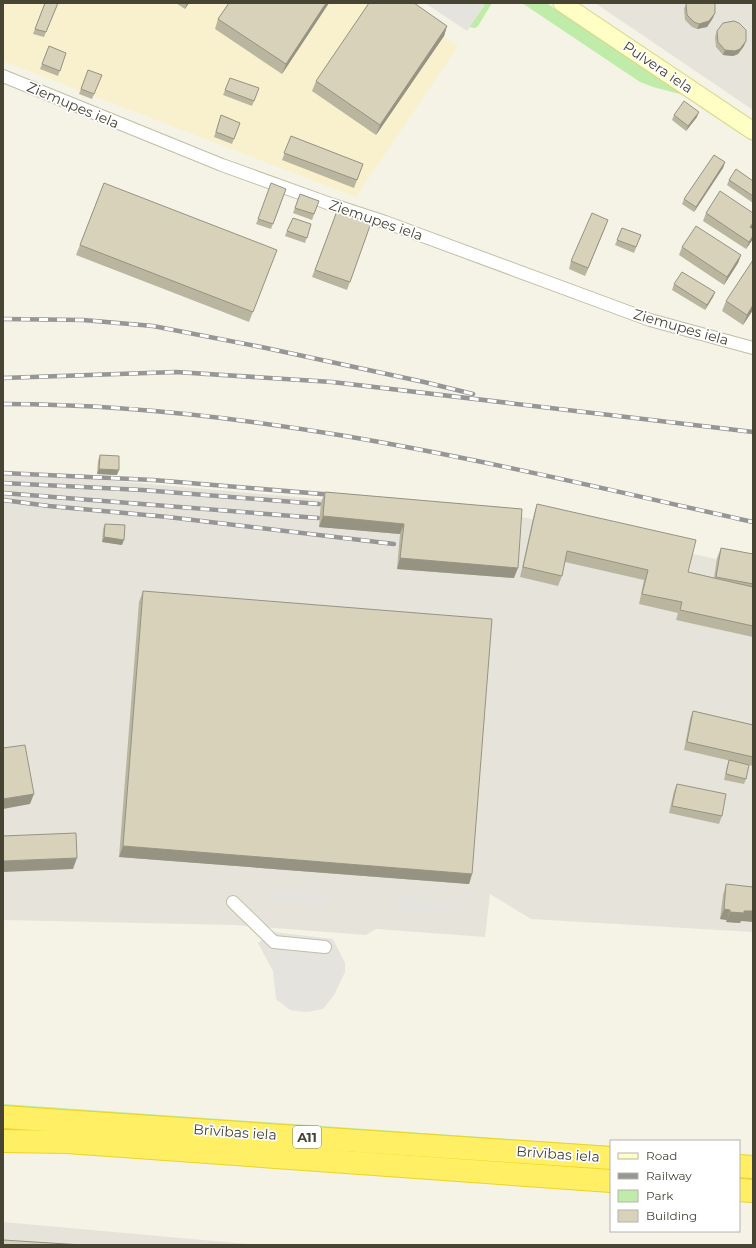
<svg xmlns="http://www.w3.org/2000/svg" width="756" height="1248" viewBox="0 0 756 1248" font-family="Montserrat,sans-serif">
<rect width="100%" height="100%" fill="#f4f3e5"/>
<!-- commercial -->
<polygon fill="#f9f0cd" points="3,3 395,3 458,46 356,197 3,61"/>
<!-- industrial -->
<g fill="#e6e4da">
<polygon points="595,3 753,3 753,110"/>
<polygon points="3,471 522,517 753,567 753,932 531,919 490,894 485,937 376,929 366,935 234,925 3,920"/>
<polygon points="3,1222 260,1245 3,1245"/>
</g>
<!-- green -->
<g fill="#bfeda9">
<polygon points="481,3 492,3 478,26 475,28 469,27 484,6"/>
<polygon points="522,3 548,4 682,92 680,94 653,87 640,82"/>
<polygon points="3,1104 611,1146 611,1150 3,1108"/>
</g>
<!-- parking -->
<g fill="#e5e3de">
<polygon points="425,3 481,3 484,5 467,31"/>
<polygon points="270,890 330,894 329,906 269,902"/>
<polygon points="398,898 452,902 452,907 446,913 397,910"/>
<polygon points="273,932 333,939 345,963 345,972 334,995 323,1009 306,1012 290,1010 276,999 273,971 258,943"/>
</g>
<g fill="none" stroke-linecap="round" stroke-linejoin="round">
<!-- street casing -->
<g stroke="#c1bea6" stroke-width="14">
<g id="street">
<polyline points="3,76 222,165 333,205 385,222 650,320 753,348"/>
<polyline points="233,902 274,942 325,947"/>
</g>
</g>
<!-- secondary casing -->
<g stroke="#d9d68f" stroke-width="19">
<polyline id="secondary" points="562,3 753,131"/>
</g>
<!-- highway casing -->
<g stroke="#eed225" stroke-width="24">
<g id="highway">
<polyline points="3,1117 611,1158"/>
<polyline points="3,1141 67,1142 611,1181"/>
<polyline points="739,1166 753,1167"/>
<polyline points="739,1190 753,1191"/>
</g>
</g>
<!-- street -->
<use href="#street" stroke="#fff" stroke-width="12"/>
<!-- secondary -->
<use href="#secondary" stroke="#fffec4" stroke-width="17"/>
<!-- highway -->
<use href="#highway" stroke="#ffef65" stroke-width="22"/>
<!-- rail casing -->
<g stroke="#969696" stroke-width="4.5">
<g id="rail">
<polyline points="3,319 83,320 153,326 266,348 424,382 473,394"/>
<polyline points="3,378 176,372 332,382 753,432"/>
<path d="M3 404C258 404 506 467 753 522"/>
<polyline points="3,473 153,480 334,495"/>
<polyline points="3,483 142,490 319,504"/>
<polyline points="3,493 318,518"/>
<polyline points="3,500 49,506 168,517 394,544"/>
</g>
</g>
<!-- rail -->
<use href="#rail" stroke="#fff" stroke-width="3" stroke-dasharray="9" stroke-linecap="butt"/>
</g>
<!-- wall -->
<g fill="#b9b59f">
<polygon points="45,3 56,8 44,37 33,34"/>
<polygon points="176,3 189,3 185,9"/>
<polygon points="229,3 329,3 282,74 215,29 218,19"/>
<polygon points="686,4 713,18 707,27 697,29 692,27 685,20 684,9"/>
<polygon points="447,26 444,36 376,135 312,91 316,81"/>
<polygon points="717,31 744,46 738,54 733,56 723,55 716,47 715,37"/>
<polygon points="49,46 66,53 58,76 40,69"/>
<polygon points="88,70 102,75 92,99 79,94"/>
<polygon points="230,78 259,88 252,106 223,95"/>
<polygon points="221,115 240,123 232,144 214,137"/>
<polygon points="674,115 697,117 686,131 672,120"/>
<polygon points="291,136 363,164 354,188 282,160"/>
<polygon points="725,162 723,168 694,212 682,204 684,199"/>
<polygon points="729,180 753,181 753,203 727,185"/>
<polygon points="104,183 273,260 249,322 76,255"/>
<polygon points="286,189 271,229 256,224 258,219"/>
<polygon points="300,194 319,201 312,220 293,213"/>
<polygon points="337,211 371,223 347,290 312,277"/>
<polygon points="706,213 752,228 753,239 746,249 703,221"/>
<polygon points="311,224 305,243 285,236 287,231"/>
<polygon points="605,228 585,276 569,269 571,261"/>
<polygon points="622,228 641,235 634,253 615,245"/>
<polygon points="682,247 741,255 738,263 724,285 679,255"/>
<polygon points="674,284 715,292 713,297 705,310 672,290"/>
<polygon points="726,301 753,310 743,325 722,311"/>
<polygon points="100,455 117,475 97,474 98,461"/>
<polygon points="325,492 522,509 514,578 397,569 400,534 319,527 321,502"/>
<polygon points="537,504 688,572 714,578 717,558 721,548 753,554 753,637 676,620 678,613 639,604 644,580 565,562 562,576 558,586 520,577 534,514"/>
<polygon points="105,524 122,545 102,542 103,529"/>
<polygon points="143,591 472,874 469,884 119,857 139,602"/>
<polygon points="693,711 753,725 753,766 684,750 690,719"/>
<polygon points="729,760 746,779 744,784 724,780 727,766"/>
<polygon points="677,784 722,816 719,824 669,813 674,791"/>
<polygon points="726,884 741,921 740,923 726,922 727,920 720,919 723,895"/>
</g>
<!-- shaded-wall -->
<g fill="#969382">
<polygon points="187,3 189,3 185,9"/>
<polygon points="326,3 329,3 282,74 286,64"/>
<polygon points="715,13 713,18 707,27 697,29 699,24"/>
<polygon points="447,26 444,36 376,135 380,125"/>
<polygon points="746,41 744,46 738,54 733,56 723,55 725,50"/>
<polygon points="699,112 697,117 686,131 688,126"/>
<polygon points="725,162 723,168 694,212 696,207"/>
<polygon points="608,220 605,228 585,276 588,268"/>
<polygon points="753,223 753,226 747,235 750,227"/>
<polygon points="753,236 753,239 746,249 749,242"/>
<polygon points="741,255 738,263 724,285 727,277"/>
<polygon points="715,292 713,297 705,310 707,305"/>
<polygon points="753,305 753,310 743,325 747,315"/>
<polygon points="99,469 119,470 117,475 97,474"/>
<polygon points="323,516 404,524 400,534 319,527"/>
<polygon points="104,537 124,540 122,545 102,542"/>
<polygon points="400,558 518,568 514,578 397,569"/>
<polygon points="34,794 30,804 3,809 3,799"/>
<polygon points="123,846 472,874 469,884 119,857"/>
<polygon points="77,858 73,869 3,872 3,861"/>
<polygon points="724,909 730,910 727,920 720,919"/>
<polygon points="744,911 753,911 753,922 741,921 740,923 726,922 730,912"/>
</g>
<!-- building -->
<g fill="#d7d2b9" stroke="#969382">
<polygon points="45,3 58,3 46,32 35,29"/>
<polygon points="229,3 326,3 286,64 218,19"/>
<polygon points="369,3 414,3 447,26 380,125 316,81"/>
<polygon points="687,3 715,3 715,13 709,21 699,24 694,22 687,15 686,4"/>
<polygon points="734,21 739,23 746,30 746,41 740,49 735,51 725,50 718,42 717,31 723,23"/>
<polygon points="49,46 66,53 60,71 42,64"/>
<polygon points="88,70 102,75 94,94 81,89"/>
<polygon points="230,78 259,88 254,101 225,90"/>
<polygon points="684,101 699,112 688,126 674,115"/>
<polygon points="221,115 240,123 234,139 216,132"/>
<polygon points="291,136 363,164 357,180 284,153"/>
<polygon points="714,155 725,162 696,207 684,199"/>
<polygon points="736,169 753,181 753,196 729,180"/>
<polygon points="104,183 277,250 253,312 80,245"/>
<polygon points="271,183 286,189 273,224 258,219"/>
<polygon points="720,191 753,213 753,223 750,227 753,229 753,236 749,242 706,213"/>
<polygon points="300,194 319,201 314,214 295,208"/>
<polygon points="337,211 371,223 350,282 315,270"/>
<polygon points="592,213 608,220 588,268 571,261"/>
<polygon points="293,218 311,224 307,238 287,231"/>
<polygon points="696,226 741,255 727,277 682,247"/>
<polygon points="622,228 641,235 636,247 617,240"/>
<polygon points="753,260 753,305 747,315 726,301"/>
<polygon points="682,272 715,292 707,305 674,284"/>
<polygon points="100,455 119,456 119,470 99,469"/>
<polygon points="325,492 522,509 518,568 400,558 404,524 323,516"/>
<polygon points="537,504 696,540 688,572 753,587 753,626 680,610 682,602 642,594 648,570 567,551 562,576 523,567"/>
<polygon points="105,524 125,525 124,540 104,537"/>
<polygon points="721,548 753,554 753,584 716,577"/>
<polygon points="143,591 492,619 472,874 123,846"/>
<polygon points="693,711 753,725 753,757 687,742"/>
<polygon points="25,745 34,794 3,799 3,748"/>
<polygon points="729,760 749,765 746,779 726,774"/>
<polygon points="677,784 726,794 722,816 672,806"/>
<polygon points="76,833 77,858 3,861 3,836"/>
<polygon points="726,884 753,887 753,911 744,911 744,913 730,912 730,910 724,909"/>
<polygon points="3,1240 82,1245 3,1245"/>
</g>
<g text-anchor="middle" stroke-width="3.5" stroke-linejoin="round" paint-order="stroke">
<!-- shield labels -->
<rect fill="#fff" stroke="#7e7c71" stroke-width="1" x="293" y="1126" width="28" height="22" rx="3"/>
<g font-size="13" font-weight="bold" fill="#474434">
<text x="307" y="1142">A11</text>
</g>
<!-- street labels -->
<g font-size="14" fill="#474434" stroke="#fff">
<text transform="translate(658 67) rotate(34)" y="5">Pulvera iela</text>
<text transform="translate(73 105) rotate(23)" y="5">Ziemupes iela</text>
<text transform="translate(376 220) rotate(19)" y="5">Ziemupes iela</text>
<text transform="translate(681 327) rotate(16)" y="5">Ziemupes iela</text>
<text transform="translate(235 1132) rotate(4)" y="5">Brīvības iela</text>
<text transform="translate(558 1154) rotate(4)" y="5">Brīvības iela</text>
</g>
</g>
<!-- border -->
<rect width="756" height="1248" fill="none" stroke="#474434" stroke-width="8"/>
<!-- legend -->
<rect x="610" y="1140" width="130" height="92" fill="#ffffff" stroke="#b5b4ae"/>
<rect x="618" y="1153" width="20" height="6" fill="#fffec4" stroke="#b5b4ae"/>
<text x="646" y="1160" font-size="12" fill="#474434">Road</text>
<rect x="618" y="1173" width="20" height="6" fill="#969696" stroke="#b5b4ae"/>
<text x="646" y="1180" font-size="12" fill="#474434">Railway</text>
<rect x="618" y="1190" width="20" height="12" fill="#bfeda9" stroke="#b5b4ae"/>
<text x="646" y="1200" font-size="12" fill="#474434">Park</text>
<rect x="618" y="1210" width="20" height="12" fill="#d7d2b9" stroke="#b5b4ae"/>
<text x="646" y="1220" font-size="12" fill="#474434">Building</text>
</svg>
